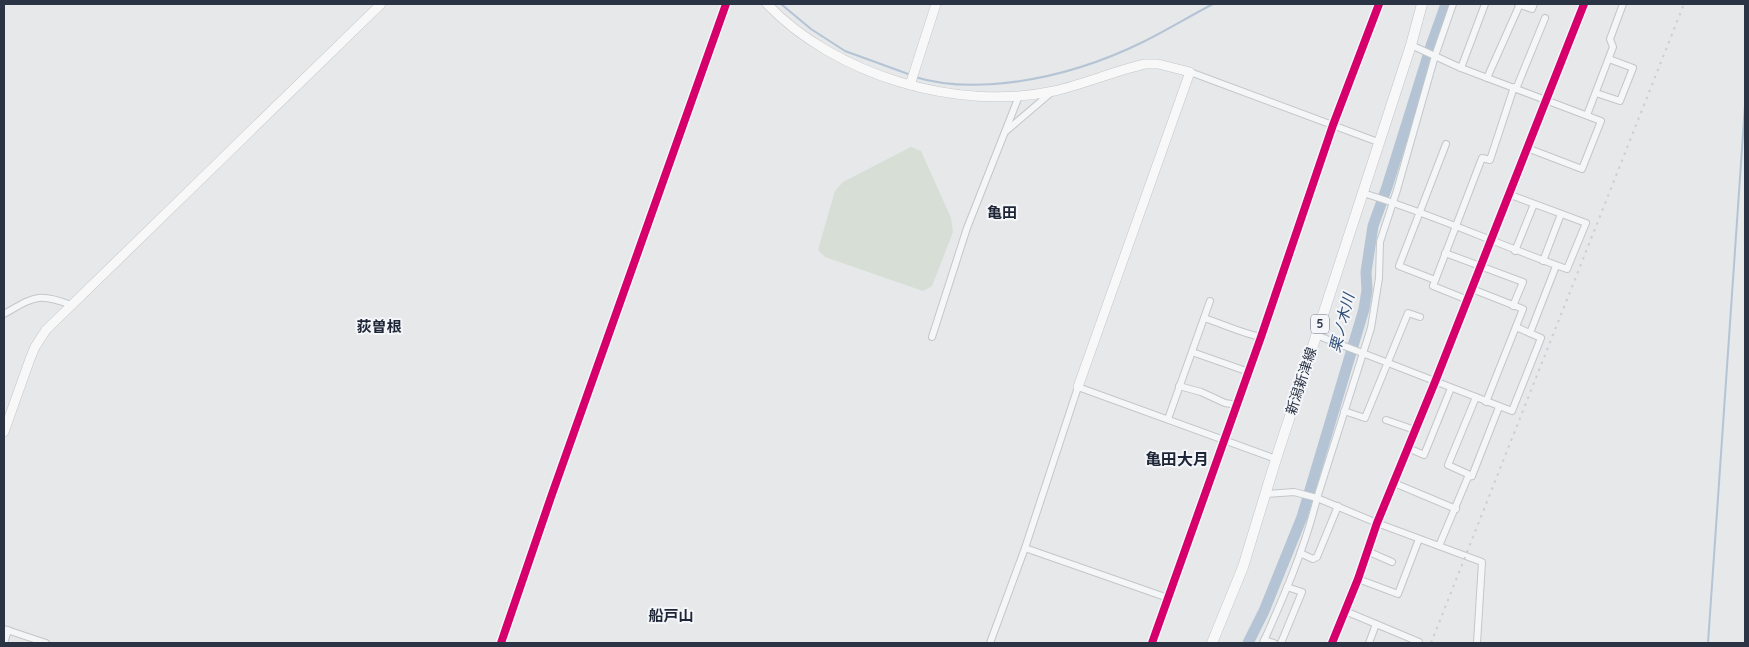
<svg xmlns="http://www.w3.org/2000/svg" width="1749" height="647" viewBox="0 0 1749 647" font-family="Quicksand,'Noto Sans JP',sans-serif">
<rect width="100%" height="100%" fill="#e6e8ea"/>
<!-- green -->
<polygon fill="#d6ded6" points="911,147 921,151 951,218 953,232 932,286 923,291 825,257 818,250 835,191 843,182"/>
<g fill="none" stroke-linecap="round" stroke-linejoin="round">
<!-- stream -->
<g stroke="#b4c4d5" stroke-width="2">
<polyline points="781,4 811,29 845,51 911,75"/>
<path d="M915 77C941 85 967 86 994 84 1046 80 1096 65 1143 42 1167 30 1190 16 1213 4"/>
<polyline points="1708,643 1745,105"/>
</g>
<!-- river -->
<polyline stroke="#b4c4d5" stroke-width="11" points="1248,643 1264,611 1302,517 1364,309 1367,290 1366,272 1373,226 1387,187 1432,43 1446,4"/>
<!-- street casing -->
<g stroke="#c4c6c8" stroke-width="8">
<g id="street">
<polyline points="1518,4 1532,9 1534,4"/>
<polyline points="1411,45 1461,68 1601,121 1582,169 1527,148"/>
<polyline points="1461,68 1485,4"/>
<polyline points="1190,72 1378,142"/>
<polyline points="1487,78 1520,4"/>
<polyline points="1516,89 1545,18"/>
<polyline points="1596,93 1620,101 1633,68 1609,59"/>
<polyline points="1587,115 1613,47 1610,39 1623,4"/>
<polyline points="1005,132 1053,91"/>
<path d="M1363 193C1432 214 1499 245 1567 269L1586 223 1508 194"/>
<polyline points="1515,251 1534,204"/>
<polyline points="1445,253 1523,282 1513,306"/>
<polyline points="1543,261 1561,214"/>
<polyline points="1435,280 1399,266 1446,144"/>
<polyline points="1472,289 1523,309 1486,402"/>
<polyline points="1468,300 1433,286 1482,158 1490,160 1514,87"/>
<path d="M4 314C34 297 38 292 71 305"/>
<path d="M1204 318C1223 324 1241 333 1261 337"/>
<polyline points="1530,333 1556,266"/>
<polyline points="1316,335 1512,411 1541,338 1516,327"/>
<polyline points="932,337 967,228 1019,96"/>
<polyline points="1192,352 1249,372"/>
<polyline points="1179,386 1201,392 1225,403 1237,405"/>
<polyline points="1344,411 1365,418 1408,313 1420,317"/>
<polyline points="1168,419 1210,301"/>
<polyline points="1386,420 1415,430"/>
<polyline points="1408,448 1424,455 1451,388"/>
<polyline points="1472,476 1448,465 1476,397"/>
<polyline points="1394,483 1456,509"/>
<polyline points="1266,494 1294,492 1317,498 1377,523 1482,562 1477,643"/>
<polyline points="1439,546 1468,477 1472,476 1499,407"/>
<polyline points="1025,548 1168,598"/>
<polyline points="1367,551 1392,562"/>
<polyline points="1300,553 1313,559 1317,557 1338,506"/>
<polyline points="1358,579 1398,594 1419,539"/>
<polyline points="1345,611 1419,642 1419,643"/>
<polyline points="4,629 46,643"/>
<polyline points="1264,640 1274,643"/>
<polyline points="4,643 8,630"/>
<polyline points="501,643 551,497 726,4"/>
<polyline points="990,643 1025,548 1078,387 1276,459"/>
<polyline points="1152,643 1261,337 1333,125 1379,4"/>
<path d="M1263 643C1284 596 1305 548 1317 498L1371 328 1379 278 1380 242 1397 190 1435 56 1453 4"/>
<polyline points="1281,643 1302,592 1287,587"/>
<polyline points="1332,643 1358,579 1377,523 1435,382 1584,4"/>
<polyline points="1369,643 1376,624"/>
</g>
</g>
<!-- secondary casing -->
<g stroke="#c4c6c8" stroke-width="10">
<g id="secondary">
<path d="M767 4C835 75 957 112 1054 91 1085 84 1114 71 1145 64H1158L1190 72 1078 387"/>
<polyline points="910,85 936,4"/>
<polyline points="4,432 30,359 35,347 46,330 381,4"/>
</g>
</g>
<!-- primary casing -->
<g stroke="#c2c5c8" stroke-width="11">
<polyline id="primary" points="1212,643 1243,567 1276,459 1411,45 1422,4"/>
</g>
<!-- street -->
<use href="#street" stroke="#f5f6f7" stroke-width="6"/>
<!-- secondary -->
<use href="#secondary" stroke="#f8f8f8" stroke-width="9"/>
<!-- primary -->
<use href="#primary" stroke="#f8f8f8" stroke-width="10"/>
<!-- rail -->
<polyline stroke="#cecfd2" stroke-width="2" stroke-dasharray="2.5 5" stroke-linecap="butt" points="1431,643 1684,4"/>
<!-- cycleway casing -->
<g stroke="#f4f6f9" stroke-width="11">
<g id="cycleway">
<polyline points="501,643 551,497 726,4"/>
<polyline points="1152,643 1261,337 1333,125 1379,4"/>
<polyline points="1332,643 1358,579 1377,523 1435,382 1584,4"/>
</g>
</g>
<!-- cycleway -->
<use href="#cycleway" stroke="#d6006c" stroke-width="8"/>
</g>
<g text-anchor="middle" stroke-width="4" stroke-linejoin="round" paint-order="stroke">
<!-- shield labels -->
<rect fill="#f4f6f9" stroke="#676e7b" stroke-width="1" x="1311" y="314.5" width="18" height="19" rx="4"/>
<g font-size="12" font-weight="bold" fill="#2b3445">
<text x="1320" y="328">5</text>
</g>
<!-- street labels -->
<g font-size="14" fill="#2b3445" stroke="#f4f6f9">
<text transform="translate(1301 381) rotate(-72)" y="5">新潟新津線</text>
</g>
<!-- neighbourhood labels -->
<g font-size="15" font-weight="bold" fill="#1d2536" stroke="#f4f6f9">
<text x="1002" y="218">亀田</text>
<text x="379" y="332">荻曽根</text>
<text x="671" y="621">船戸山</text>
</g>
<!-- water labels -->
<g font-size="15" font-style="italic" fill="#34527a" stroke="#f4f6f9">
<text transform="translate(1342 323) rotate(-76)" y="5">栗ノ木川</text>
</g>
<!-- quarter labels -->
<g font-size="16" font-weight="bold" fill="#1d2536" stroke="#f4f6f9">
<text x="1177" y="465">亀田大月</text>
</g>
</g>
<!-- border -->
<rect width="1749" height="647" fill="none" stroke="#2b3445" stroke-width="10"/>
</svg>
